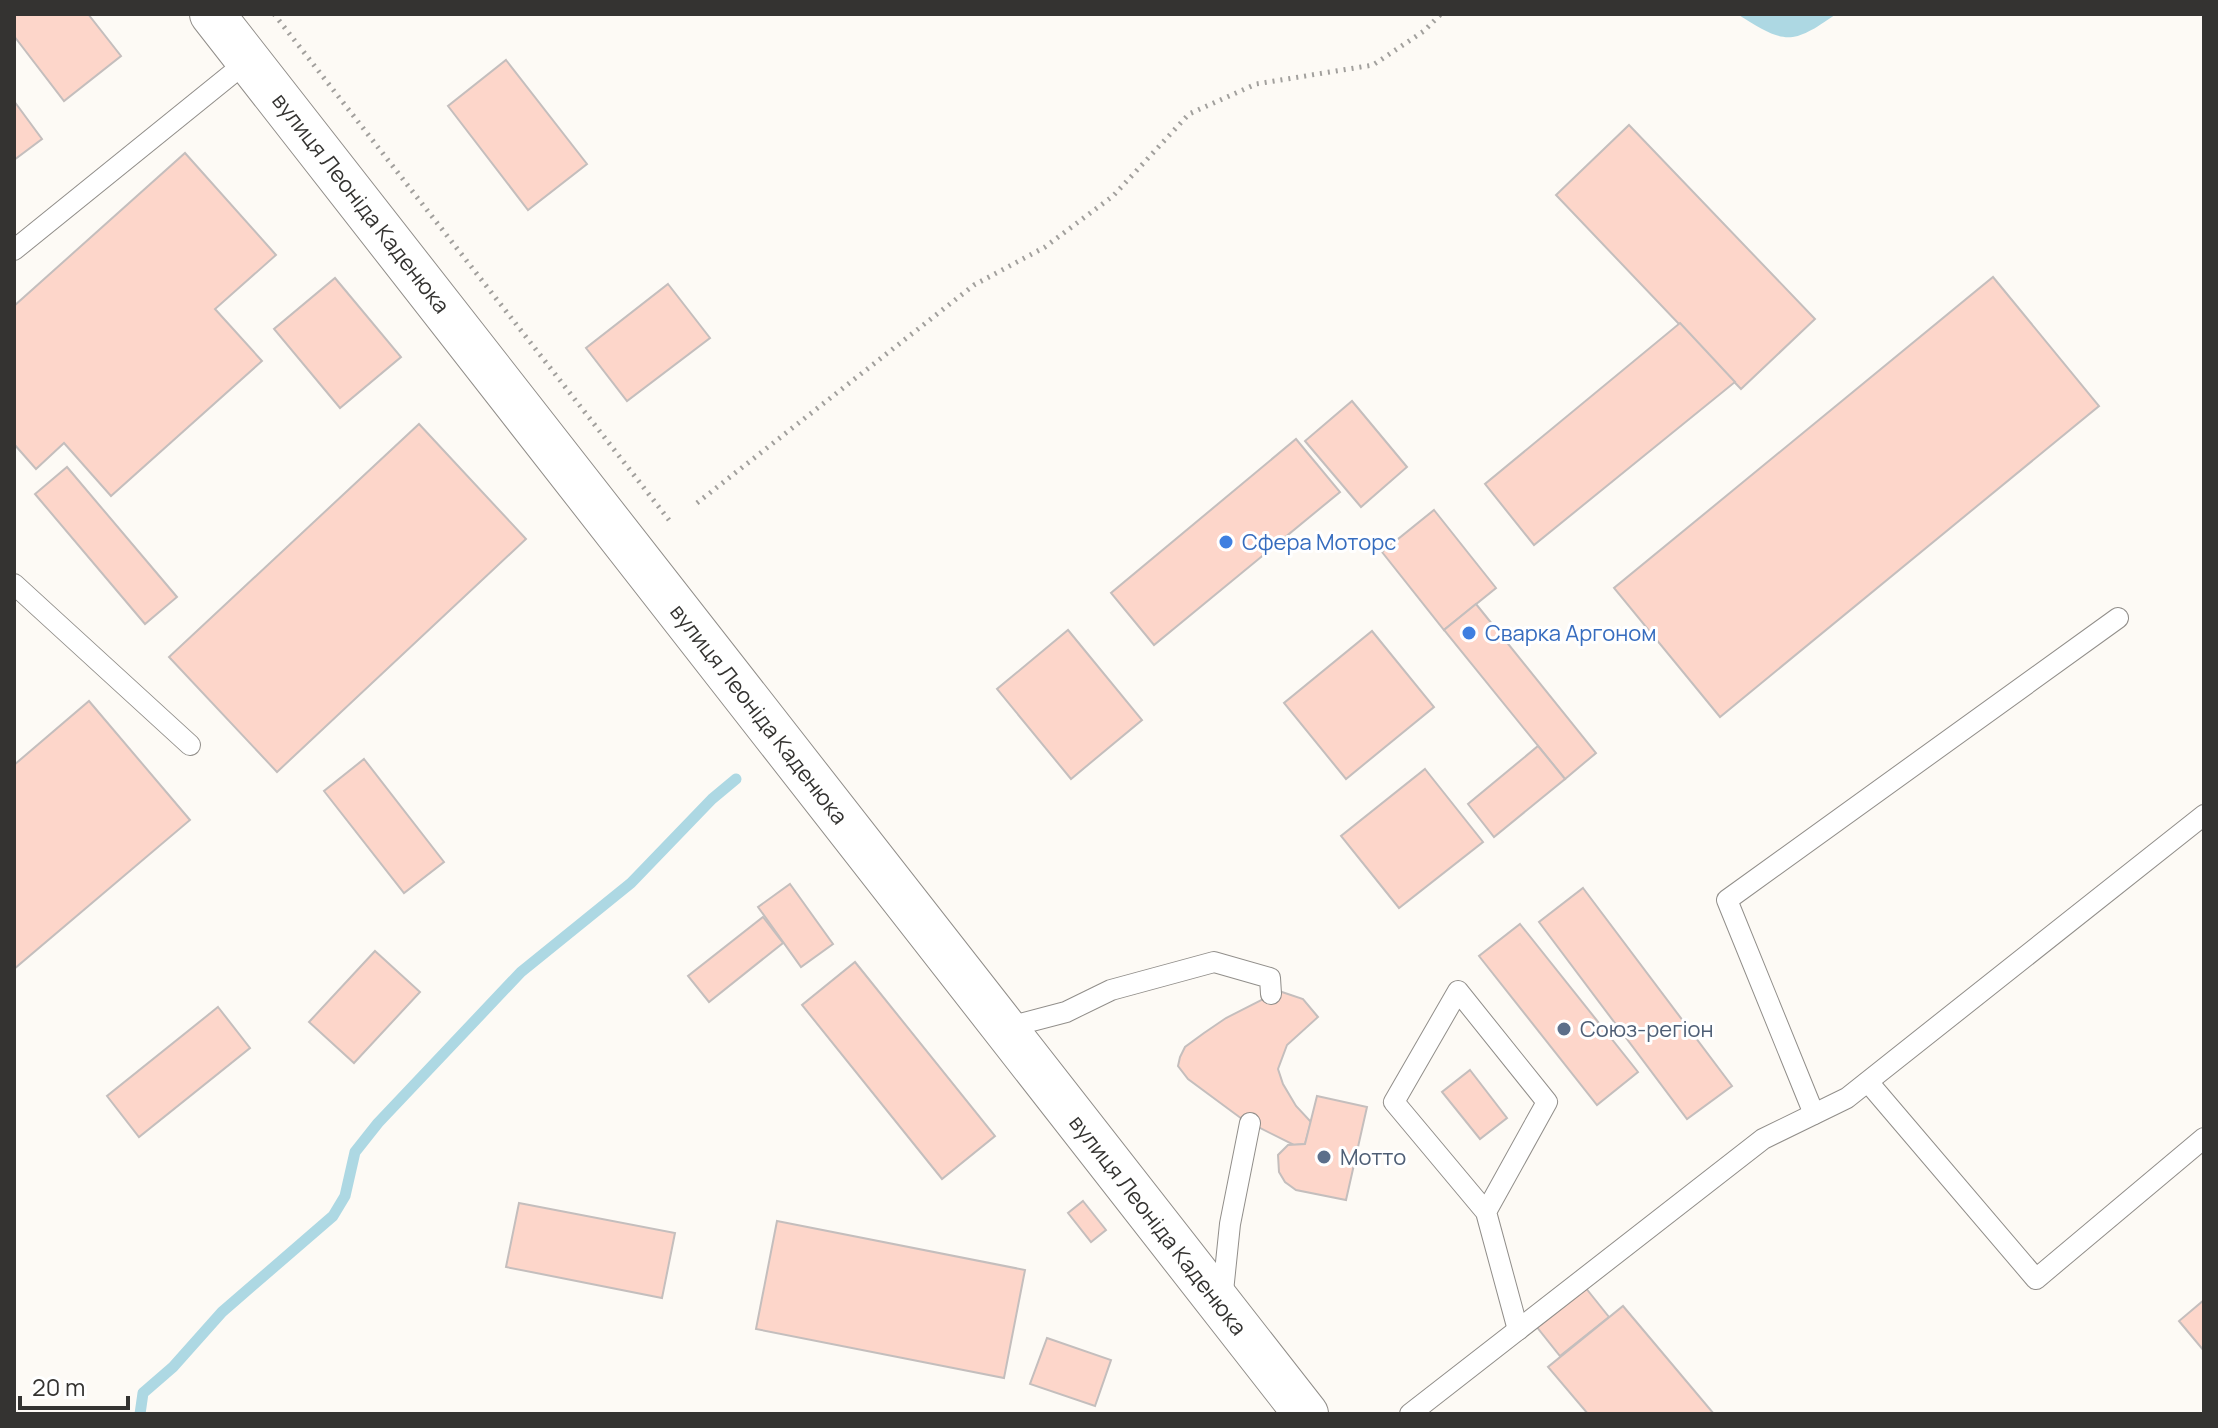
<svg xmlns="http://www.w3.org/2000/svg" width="2218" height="1428" viewBox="0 0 2218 1428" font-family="Manrope,sans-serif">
<rect width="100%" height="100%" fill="#fdfaf5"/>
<!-- water -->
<path fill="#add8e3" d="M1737 14H1836C1790 47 1784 43 1737 14Z"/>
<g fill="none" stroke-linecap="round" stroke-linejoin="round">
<!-- stream -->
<polyline stroke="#add8e3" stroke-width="11" points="140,1414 143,1393 173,1367 222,1312 333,1216 345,1196 355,1152 378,1123 521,972 631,883 712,799 736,779"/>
</g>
<!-- building -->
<g fill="#fdd6ca" stroke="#c4bebd" stroke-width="2">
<polygon points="14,14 88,14 121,56 64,101 14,36"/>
<polygon points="506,60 587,164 528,210 448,106"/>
<polygon points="14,101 42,139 14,160"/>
<polygon points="1629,125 1815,319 1741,389 1556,195"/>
<polygon points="185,153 276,255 215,309 262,361 111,496 64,443 36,469 14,444 14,306"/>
<polygon points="1993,277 2099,406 1720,717 1614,588"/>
<polygon points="335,278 401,357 340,408 274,329"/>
<polygon points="668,284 710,338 627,401 586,348"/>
<polygon points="1680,323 1735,382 1534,545 1485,484"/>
<polygon points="1352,401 1407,467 1361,507 1305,441"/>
<polygon points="419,424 526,539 277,772 169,657"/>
<polygon points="1296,439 1340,492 1154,645 1111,593"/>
<polygon points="67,467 177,597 145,624 35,494"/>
<polygon points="1434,510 1496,588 1444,630 1382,552"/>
<polygon points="1476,604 1596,753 1565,779 1444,630"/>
<polygon points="1068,630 1142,720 1071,779 997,689"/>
<polygon points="1372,631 1434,707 1346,779 1284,703"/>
<polygon points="89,701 190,820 14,969 14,765"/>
<polygon points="1538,746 1565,779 1494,837 1468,804"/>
<polygon points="364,759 444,862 404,893 324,791"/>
<polygon points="1425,769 1483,842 1399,908 1341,836"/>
<polygon points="790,884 833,944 801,967 758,907"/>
<polygon points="1583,888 1732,1086 1687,1119 1539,922"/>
<polygon points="763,917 783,943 709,1002 688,976"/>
<polygon points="1520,924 1638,1072 1597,1105 1479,956"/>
<polygon points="375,951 420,992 354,1063 309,1022"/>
<polygon points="855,962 995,1136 942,1179 802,1005"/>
<polygon points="1279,991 1303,999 1318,1017 1287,1045 1278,1069 1283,1084 1296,1106 1311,1122 1305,1144 1294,1145 1242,1119 1188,1079 1178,1066 1180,1057 1185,1047 1204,1033 1226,1018"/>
<polygon points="218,1007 250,1048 139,1137 107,1096"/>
<polygon points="1470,1070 1507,1118 1480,1139 1442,1092"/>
<polygon points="1317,1096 1367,1107 1346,1200 1296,1190 1285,1182 1279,1172 1278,1155 1288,1145 1305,1144"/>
<polygon points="1083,1201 1106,1230 1091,1242 1068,1213"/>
<polygon points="519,1203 675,1233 662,1298 506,1267"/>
<polygon points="777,1221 1025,1270 1004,1378 756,1329"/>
<polygon points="1585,1287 1609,1317 1560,1356 1536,1326"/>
<polygon points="2204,1300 2204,1351 2179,1321"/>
<polygon points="1623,1306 1714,1414 1588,1414 1548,1367"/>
<polygon points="1047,1338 1111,1360 1095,1406 1030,1384"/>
</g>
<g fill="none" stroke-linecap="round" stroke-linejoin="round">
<!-- lane casing -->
<g stroke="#918e8a" stroke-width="22">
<g id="lane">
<polyline points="14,250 249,60"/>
<polyline points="14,584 190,745"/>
<polyline points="1005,1028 1066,1012 1111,990 1214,962 1270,978 1271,994"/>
<polyline points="1868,1082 2036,1279 2204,1138"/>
<polyline points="1814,1114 1727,900 2118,618"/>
<polyline points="1486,1212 1394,1102 1458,991 1547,1102 1486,1212 1518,1330"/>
<polyline points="1222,1301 1230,1224 1250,1123"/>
<polyline points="1410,1414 1763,1139 1847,1098 2204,815"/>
</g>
</g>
<!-- secondary casing -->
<g stroke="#918e8a" stroke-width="46">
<polyline id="secondary" points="212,14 1306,1414"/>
</g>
<!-- path -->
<g stroke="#a2a09d" stroke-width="5" stroke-dasharray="2 6" stroke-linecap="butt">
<polyline points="274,14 669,520"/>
<polyline points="697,503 974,285 1045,247 1113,196 1189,114 1256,84 1373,65 1424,31 1441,14"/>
</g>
<!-- lane -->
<use href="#lane" stroke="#fff" stroke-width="20"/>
<!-- secondary -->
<use href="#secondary" stroke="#fff" stroke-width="44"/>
</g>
<!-- markers -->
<g fill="#3f7fe0" stroke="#fff" stroke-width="3">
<circle cx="1226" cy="542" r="8"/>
<circle cx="1469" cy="633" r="8"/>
</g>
<g fill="#5c6f8a" stroke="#fff" stroke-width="3">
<circle cx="1564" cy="1029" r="8"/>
<circle cx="1324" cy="1157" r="8"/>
</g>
<g text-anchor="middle" stroke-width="6" stroke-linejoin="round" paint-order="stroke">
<!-- street labels -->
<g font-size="22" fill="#343331" stroke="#fff">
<text transform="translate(361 203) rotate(52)" y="8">вулиця Леоніда Каденюка</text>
<text transform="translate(759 714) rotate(52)" y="8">вулиця Леоніда Каденюка</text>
<text transform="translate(1158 1225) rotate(52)" y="8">вулиця Леоніда Каденюка</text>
</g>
<!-- shop labels -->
<g font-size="22" fill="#366cbe" stroke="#fff" text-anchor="start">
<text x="1242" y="550">Сфера Моторс</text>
<text x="1485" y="641">Сварка Аргоном</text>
</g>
<!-- service labels -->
<g font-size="22" fill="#4e5e75" stroke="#fff" text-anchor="start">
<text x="1580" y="1037">Союз-регіон</text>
<text x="1340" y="1165">Мотто</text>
</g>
</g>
<!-- border -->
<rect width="2218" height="1428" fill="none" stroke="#343331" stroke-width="32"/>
<!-- scale -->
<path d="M20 1396v12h108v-12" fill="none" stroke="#343331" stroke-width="4"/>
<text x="32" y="1396" font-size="24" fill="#343331" stroke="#ffffff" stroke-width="6" paint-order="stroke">20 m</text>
</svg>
